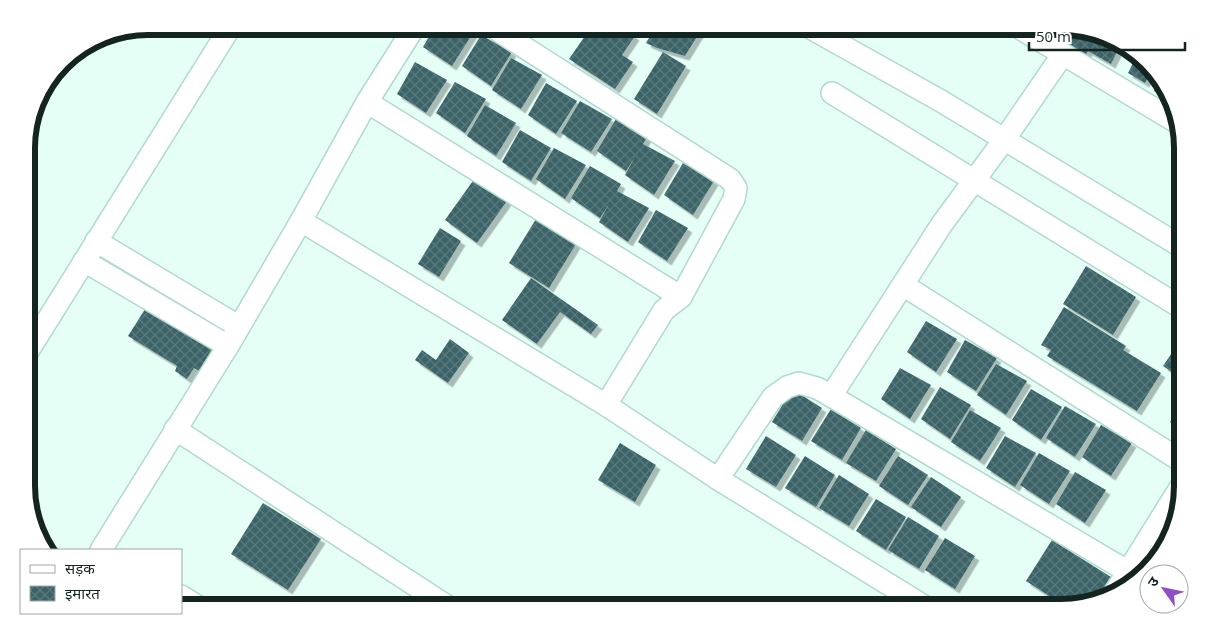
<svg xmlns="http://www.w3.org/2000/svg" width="1209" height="634" viewBox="0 0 1209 634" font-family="'Open Sans','Noto Sans Devanagari',sans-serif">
<defs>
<pattern id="building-cross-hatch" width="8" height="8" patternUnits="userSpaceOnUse" patternTransform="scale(1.25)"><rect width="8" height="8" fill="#3a6367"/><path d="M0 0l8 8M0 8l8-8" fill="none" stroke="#5a7a7c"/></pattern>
<filter id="shadow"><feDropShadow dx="4.5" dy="4.5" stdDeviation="0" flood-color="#0004"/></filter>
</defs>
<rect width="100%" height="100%" fill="#e5fff7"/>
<!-- building -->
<g fill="url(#building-cross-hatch)" filter="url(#shadow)">
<polygon points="435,26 461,26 473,33 452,66 423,47"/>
<polygon points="592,26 621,26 635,36 622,55 633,62 615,89 569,59"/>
<polygon points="656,26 694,26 701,30 685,56 657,48 646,43"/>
<polygon points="1049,26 1061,26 1115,39 1121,44 1111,64 1088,51 1085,56 1064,45 1068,37"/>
<polygon points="481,35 512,52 491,86 462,66"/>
<polygon points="663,52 686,66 657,114 634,99"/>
<polygon points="1136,57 1152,71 1145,83 1128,73"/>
<polygon points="511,58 542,75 521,109 492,90"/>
<polygon points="415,62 447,80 426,113 397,94"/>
<polygon points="1160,79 1162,80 1169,99 1154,91"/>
<polygon points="455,82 486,99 465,133 436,113"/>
<polygon points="546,83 577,101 556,134 528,115"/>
<polygon points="580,101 612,119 591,152 561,133"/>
<polygon points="485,105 516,123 496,156 467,136"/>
<polygon points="616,119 647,137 643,144 675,161 654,195 625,175 635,157 626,171 597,151"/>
<polygon points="520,130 551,148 531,181 502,162"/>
<polygon points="554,148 586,165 565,199 536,179"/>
<polygon points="683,163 714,181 693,215 664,195"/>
<polygon points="590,166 621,184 617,191 649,208 628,242 599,222 609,204 600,218 571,198"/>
<polygon points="475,178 507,201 477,243 445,220"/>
<polygon points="656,210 688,228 667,261 638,242"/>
<polygon points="536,219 576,244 549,288 509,263"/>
<polygon points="440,228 461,241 439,277 418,264"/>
<polygon points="1086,266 1136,297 1113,335 1063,304"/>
<polygon points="531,278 598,325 591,334 560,312 537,344 502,320"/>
<polygon points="147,306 215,348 201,372 194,368 187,379 175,371 177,366 128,336"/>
<polygon points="1064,307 1126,346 1123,350 1161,373 1137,411 1047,356 1051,350 1041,345"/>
<polygon points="926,321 957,339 936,372 907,352"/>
<polygon points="1182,338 1182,379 1163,366"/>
<polygon points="450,339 469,353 448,383 415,360 422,350 436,360"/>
<polygon points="965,340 997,358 976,391 947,372"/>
<polygon points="996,364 1027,381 1006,415 977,395"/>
<polygon points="900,368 931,385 910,419 881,399"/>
<polygon points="940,387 971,405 950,439 921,419"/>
<polygon points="792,389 822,408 802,441 772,422"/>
<polygon points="1031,389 1062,407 1041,440 1012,420"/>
<polygon points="1183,404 1183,431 1170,422"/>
<polygon points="1065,406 1096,424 1075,457 1046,438"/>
<polygon points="831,409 861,428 842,460 811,441"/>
<polygon points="970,410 1001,428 980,461 951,442"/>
<polygon points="1101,425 1132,443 1111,476 1082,457"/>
<polygon points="866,430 896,449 876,481 846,463"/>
<polygon points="766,436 796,455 776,487 746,469"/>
<polygon points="1005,436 1036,453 1015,487 986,468"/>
<polygon points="620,443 656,465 635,502 598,480"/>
<polygon points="1039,453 1070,471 1049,504 1020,485"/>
<polygon points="805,456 835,475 816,507 785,488"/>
<polygon points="898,456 928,475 908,505 879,486"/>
<polygon points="1075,472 1106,490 1085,523 1056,504"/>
<polygon points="839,475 869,494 849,526 819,508"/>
<polygon points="931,477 961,497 941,527 911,507"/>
<polygon points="876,499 906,517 886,550 856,531"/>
<polygon points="263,503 321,539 288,590 231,554"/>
<polygon points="908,517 939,536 919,569 888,550"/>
<polygon points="945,538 975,556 955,589 925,570"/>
<polygon points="1052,540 1111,577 1098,598 1068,608 1026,581"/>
</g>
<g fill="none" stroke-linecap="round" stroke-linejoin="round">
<!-- street casing -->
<g stroke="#b0dace" stroke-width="24">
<g id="street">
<polyline points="491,26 730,179 736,188 734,199 681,297 664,310 606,405"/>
<polyline points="807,26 941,101 1182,247"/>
<polyline points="1016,26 1178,123"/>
<polyline points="832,93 1182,308"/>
<polyline points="367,102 681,297"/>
<polyline points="301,221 606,405 718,479 927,608"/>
<polyline points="96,241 238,326"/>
<polyline points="84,261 228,346"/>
<polyline points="903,285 1183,462"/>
<polyline points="27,353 231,26"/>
<polyline points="831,396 942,224 1004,140 1063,54"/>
<polyline points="175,429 450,608"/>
<polyline points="718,479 773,397 787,387 799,383 817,388 831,396 1127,571"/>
<polyline points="101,550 228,346 301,221 367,102 415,26"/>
<polyline points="1115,592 1183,483"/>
<polyline points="181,596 200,608"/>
</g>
</g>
<!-- street -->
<use href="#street" stroke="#fff" stroke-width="21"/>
</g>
<!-- crop -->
<path d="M0 0H1209V634H0ZM148 35H1061A113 113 0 0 1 1174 148V486A113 113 0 0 1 1061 599H148A113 113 0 0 1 35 486V148A113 113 0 0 1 148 35Z" fill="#fff" fill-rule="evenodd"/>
<path fill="none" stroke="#142521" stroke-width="6" d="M148 35H1061A113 113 0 0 1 1174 148V486A113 113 0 0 1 1061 599H148A113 113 0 0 1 35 486V148A113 113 0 0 1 148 35Z"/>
<!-- legend -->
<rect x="20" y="549" width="162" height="65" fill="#ffffff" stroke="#a1a8a6"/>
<rect x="30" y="565" width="25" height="8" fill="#ffffff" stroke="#a1a8a6"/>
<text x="65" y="574" font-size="15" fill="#142521">सड़क</text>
<rect x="30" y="586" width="25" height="15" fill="url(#building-cross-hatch)" stroke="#a1a8a6"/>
<text x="65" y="599" font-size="15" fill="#142521">इमारत</text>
<!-- north arrow -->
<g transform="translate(1164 589) rotate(303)"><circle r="24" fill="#ffffff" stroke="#a1a8a6"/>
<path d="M0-4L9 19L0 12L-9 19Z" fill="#904fc5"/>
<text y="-8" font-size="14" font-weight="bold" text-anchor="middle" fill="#142521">उ</text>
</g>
<!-- scale -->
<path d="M1029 42v8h156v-8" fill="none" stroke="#142521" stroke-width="2.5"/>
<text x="1036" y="42" font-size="15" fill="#142521" stroke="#ffffff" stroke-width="4" paint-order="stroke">50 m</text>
</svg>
